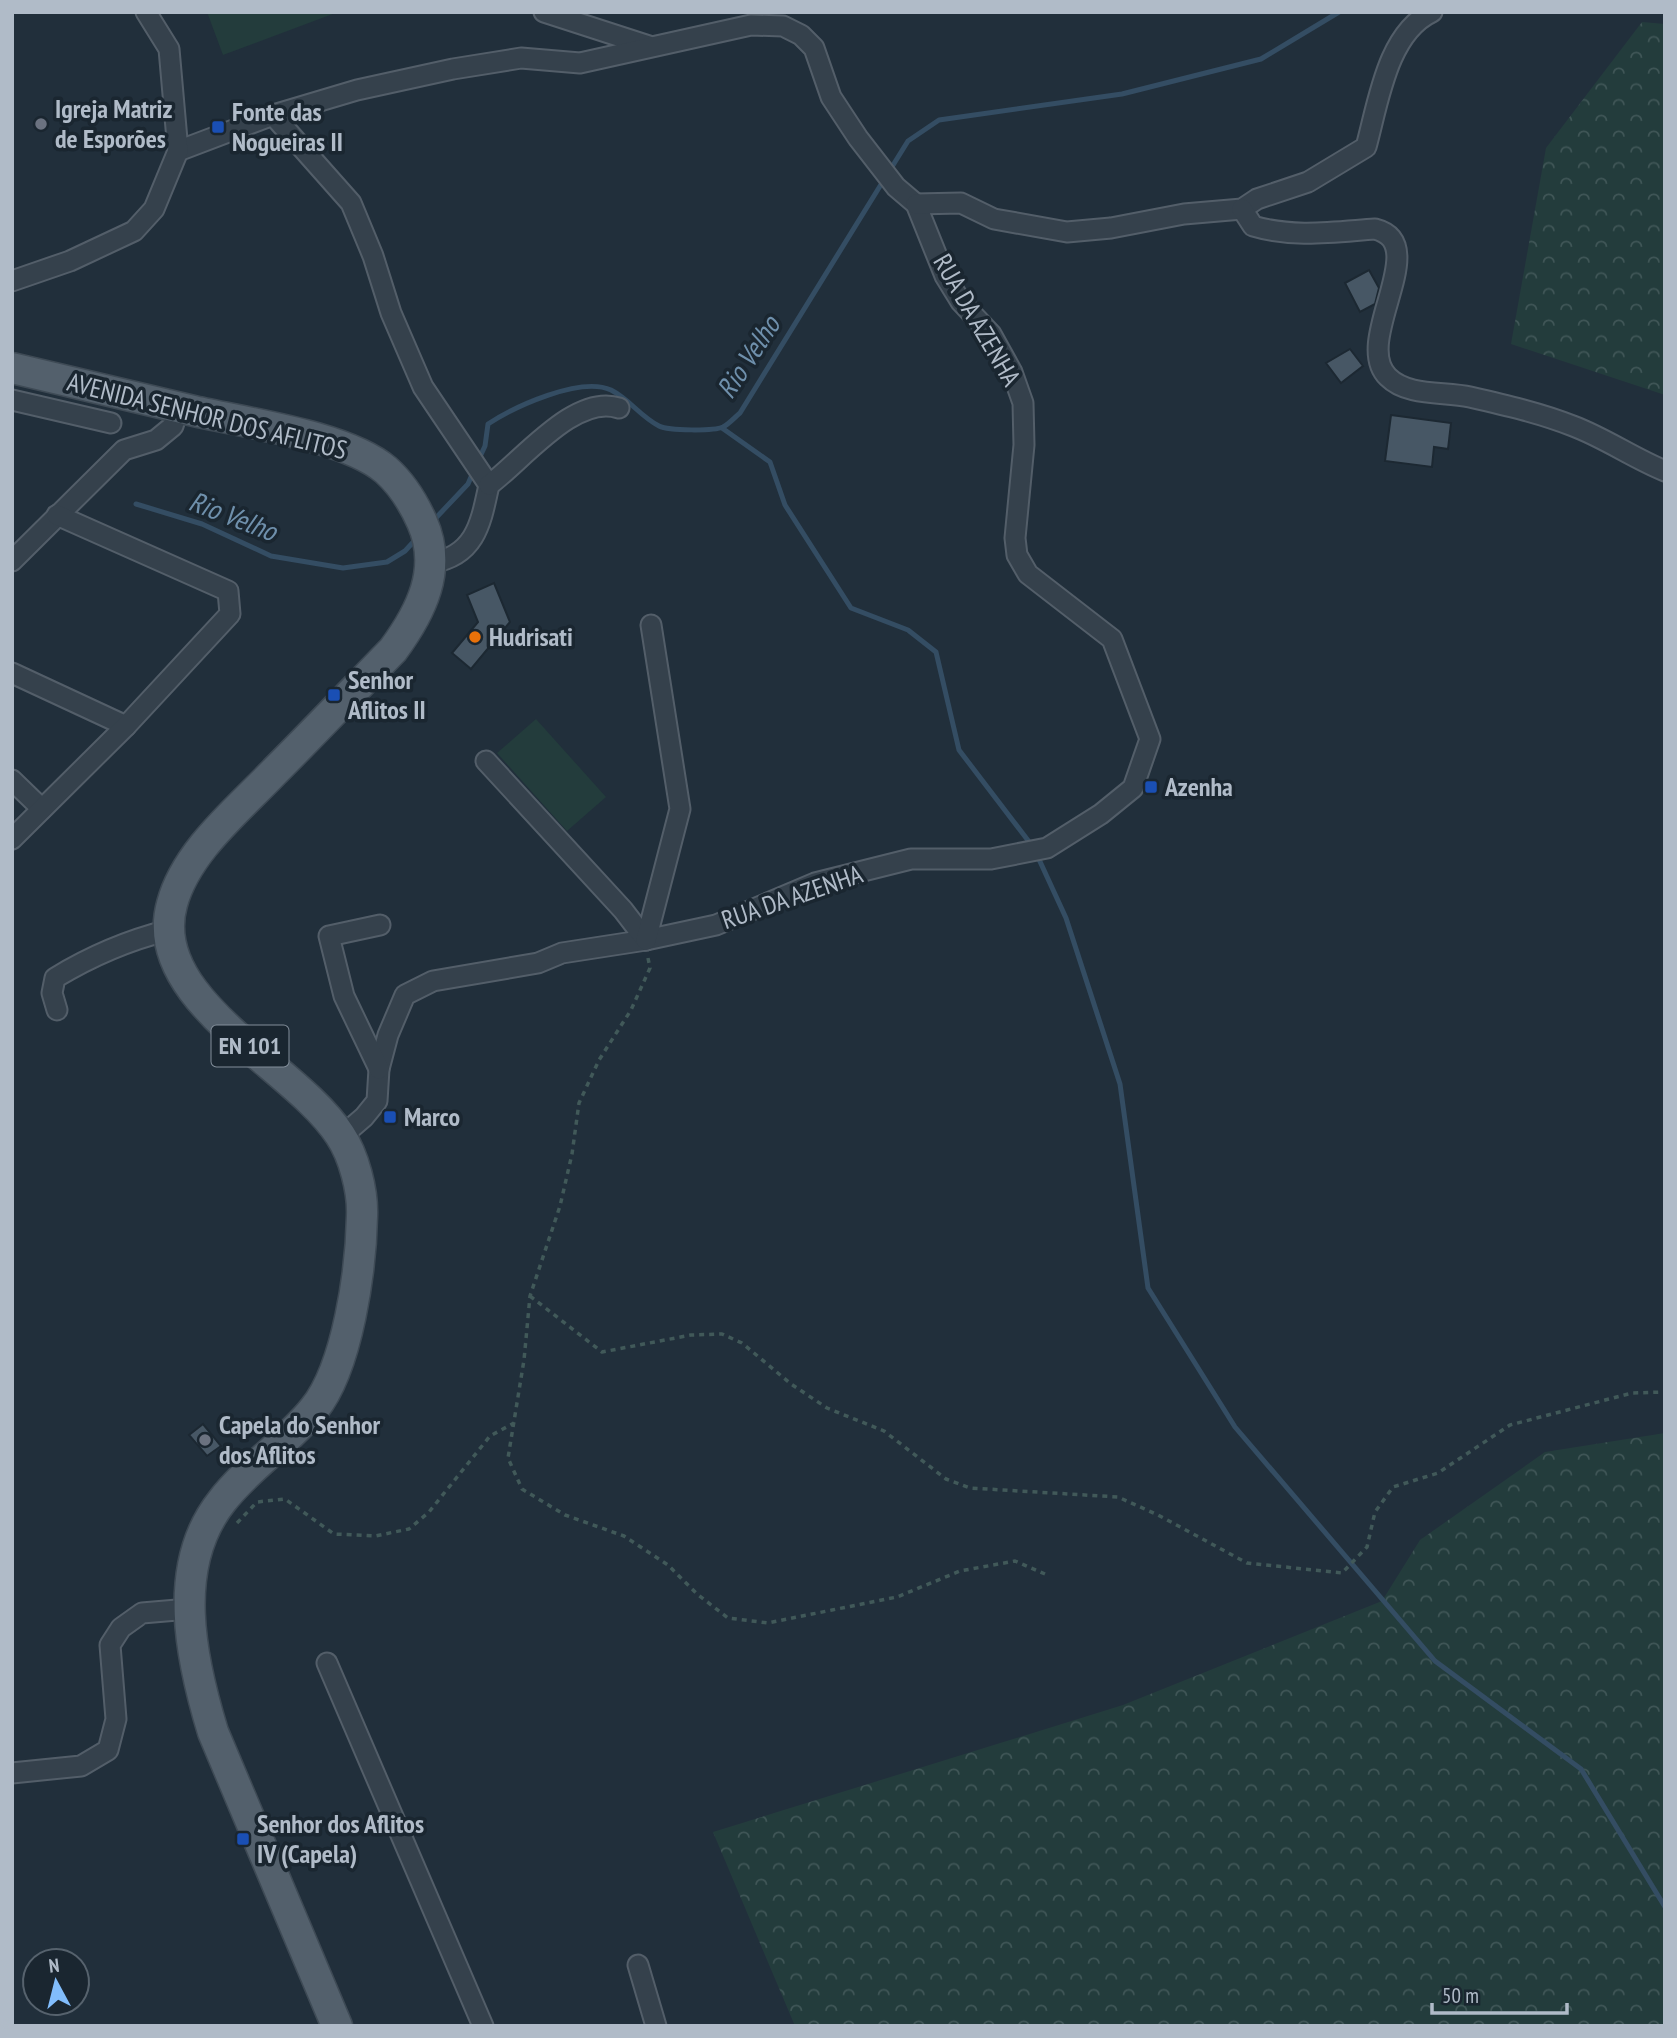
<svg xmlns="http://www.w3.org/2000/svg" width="1677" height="2038" viewBox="0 0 1677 2038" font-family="'PT Sans Narrow',sans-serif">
<defs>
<pattern id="forest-crowns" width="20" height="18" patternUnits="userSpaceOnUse" patternTransform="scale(1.75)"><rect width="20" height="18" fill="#233c3c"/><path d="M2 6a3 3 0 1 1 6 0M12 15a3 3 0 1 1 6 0" fill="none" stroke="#405657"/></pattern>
</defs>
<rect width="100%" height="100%" fill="#212f3b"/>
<!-- green -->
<g fill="#233c3c">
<polygon points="207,12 338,12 223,55"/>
<polygon points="536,719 606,797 567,831 497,753"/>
</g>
<!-- forest -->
<g fill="url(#forest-crowns)">
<polygon points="1642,22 1665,24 1665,395 1511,344 1546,148"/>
<polygon points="1665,1433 1665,2026 795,2026 713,1832 1123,1705 1382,1601 1420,1540 1545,1452"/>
</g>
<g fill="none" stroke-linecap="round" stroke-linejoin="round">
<!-- stream -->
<g stroke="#344d63" stroke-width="5">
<polyline points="890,170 908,141 939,120 1122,94 1261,59 1339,12"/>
<polyline points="722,428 770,462 785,505 851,608 908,630 936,652 959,750 1033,847"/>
<path d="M478 461 485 446 488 424C514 407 580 376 611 390 629 399 641 417 659 426 669 431 714 431 723 427 729 424 735 417 740 413L885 178"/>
<polyline points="136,504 202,524 271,556 343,568 387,562 405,551 416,539"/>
<polyline points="433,521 468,484 474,470"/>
<polyline points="1037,855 1066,918 1120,1084 1148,1288 1235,1427 1435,1661 1581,1769 1665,1907"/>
</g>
</g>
<!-- building -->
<g fill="#475765" stroke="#1c2832" stroke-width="2">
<polygon points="1369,270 1379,288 1375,304 1360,312 1345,283"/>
<polygon points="1350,349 1363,366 1341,383 1326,363"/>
<polygon points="1391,415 1451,423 1448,449 1434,447 1432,467 1385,461"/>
<polygon points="494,583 510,622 471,669 452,653 478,622 467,595"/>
<polygon points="203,1424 221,1446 207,1456 189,1435"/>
</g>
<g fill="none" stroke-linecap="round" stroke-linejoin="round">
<!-- minor casing -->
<g stroke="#535e69" stroke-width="23">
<g id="minor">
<polyline points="544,12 649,46"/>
<path d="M273 115 351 203 373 256 391 313 423 387 489 485C481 522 476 556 431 563"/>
<polyline points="178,151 273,115 357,90 453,69 521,58 580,63 751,25 783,26 801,35 814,48 831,97 858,138 896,187 916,204 945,276 961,302 991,334 1012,372 1023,403 1024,445 1015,538 1017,555 1028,574 1112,639 1150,739 1133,788 1101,814 1047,848 991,859 911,859 815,883 716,925 646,940 562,953 538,963 433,981 405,995 388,1035 379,1069 377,1101 364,1117 342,1136"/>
<path d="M916 204 961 203 994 219 1067 232 1111 228 1184 214 1242 209 1257 199 1308 182 1366 147C1378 104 1387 33 1432 12"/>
<path d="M1242 209 1253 226C1293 238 1333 232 1375 229 1434 244 1351 341 1388 377 1408 397 1445 391 1470 397 1505 405 1540 413 1573 426 1605 438 1633 458 1665 471"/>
<polyline points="12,281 70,261 134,231 154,209 178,151 169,49 146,12"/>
<polyline points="12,400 111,423"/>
<path d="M489 485C522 461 575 393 619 408"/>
<polyline points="12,561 124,450 156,440 173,426 179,407"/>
<polyline points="12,673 126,726"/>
<polyline points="486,761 623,910 646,940"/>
<polyline points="12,780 42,809"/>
<polyline points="12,839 126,726 230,614 228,591 57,515"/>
<polyline points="646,940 680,809 651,625"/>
<path d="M57 1010 52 993 55 978C91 956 129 940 169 930"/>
<polyline points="379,1069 344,996 329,936 380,925"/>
<polyline points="327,1663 483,2026"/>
<polyline points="12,1773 81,1766 108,1750 116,1719 110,1645 121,1628 142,1613 189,1609"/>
<polyline points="638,1965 656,2026"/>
</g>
</g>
<!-- primary casing -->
<g stroke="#3e4a55" stroke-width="33">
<path id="primary" d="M12 368C73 382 133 397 194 411 246 423 346 436 386 470 403 485 413 502 422 522 443 569 421 612 393 650 354 690 315 731 275 771 239 809 186 851 172 904 145 1000 296 1066 340 1135 354 1156 363 1191 362 1216 361 1269 348 1367 314 1409 287 1443 248 1467 222 1501 170 1566 191 1660 213 1732L337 2026"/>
</g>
<!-- path -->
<g stroke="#415959" stroke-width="3.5" stroke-dasharray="5 5" stroke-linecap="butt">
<polyline points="648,958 650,968 631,1010 599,1060 579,1103 572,1154 560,1206 530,1296 524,1360 508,1458 522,1489 565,1515 624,1536 668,1565 697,1594 728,1618 768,1623 832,1610 897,1597 960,1571 1015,1561 1045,1574"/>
<polyline points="530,1296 602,1352 691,1335 722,1334 742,1343 791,1384 827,1408 884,1431 946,1479 970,1488 1118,1497 1158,1515 1247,1563 1342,1573 1367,1547 1375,1512 1393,1487 1438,1473 1510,1425 1632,1393 1665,1392"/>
<polyline points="237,1523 257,1502 285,1499 334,1534 375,1536 409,1529 429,1512 490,1436 514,1423"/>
</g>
<!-- minor -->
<use href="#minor" stroke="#35414c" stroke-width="19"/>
<!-- primary -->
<use href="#primary" stroke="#53606c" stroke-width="30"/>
</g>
<!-- markers -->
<g fill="#6b7280" stroke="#1a2630" stroke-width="2.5">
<circle cx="41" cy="124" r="7"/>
<circle cx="205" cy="1440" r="7"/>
</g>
<g fill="#1a4fb4" stroke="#1a2630" stroke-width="2.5">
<rect x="211" y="120" width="14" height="14" rx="3.5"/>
<rect x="327" y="688" width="14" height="14" rx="3.5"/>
<rect x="1144" y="780" width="14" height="14" rx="3.5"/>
<rect x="383" y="1110" width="14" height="14" rx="3.5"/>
<rect x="236" y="1832" width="14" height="14" rx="3.5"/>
</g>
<circle fill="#e8710a" stroke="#1a2630" stroke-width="2.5" cx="475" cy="637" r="7"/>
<g text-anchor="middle" stroke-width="7" stroke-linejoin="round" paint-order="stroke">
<!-- shield labels -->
<rect fill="#1a2630" stroke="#838e9a" stroke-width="2" x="211.5" y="1025.5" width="77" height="41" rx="5"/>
<g font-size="24" font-weight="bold" fill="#b0bbc8">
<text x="250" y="1054">EN 101</text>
</g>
<!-- poi labels -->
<g font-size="26" font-weight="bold" fill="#b0bbc8" stroke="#1a2630" text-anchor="start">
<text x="55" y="118">Igreja Matriz<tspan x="55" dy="30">de Esporões</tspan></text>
<text x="232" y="121">Fonte das<tspan x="232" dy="30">Nogueiras II</tspan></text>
<text x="489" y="646">Hudrisati</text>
<text x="348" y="689">Senhor<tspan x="348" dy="30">Aflitos II</tspan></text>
<text x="1165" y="796">Azenha</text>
<text x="404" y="1126">Marco</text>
<text x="219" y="1434">Capela do Senhor<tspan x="219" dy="30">dos Aflitos</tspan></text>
<text x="257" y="1833">Senhor dos Aflitos<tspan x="257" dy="30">IV (Capela)</tspan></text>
</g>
<!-- street labels -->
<g font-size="26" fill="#b0bbc8" stroke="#1a2630">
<text transform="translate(977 320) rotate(60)" y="9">RUA DA AZENHA</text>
<text transform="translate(207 416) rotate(14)" y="9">AVENIDA SENHOR DOS AFLITOS</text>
<text transform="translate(792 897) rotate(-19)" y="9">RUA DA AZENHA</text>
</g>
<!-- water labels -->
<g font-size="28" font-style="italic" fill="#6f90ac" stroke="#1a2630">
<text transform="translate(748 357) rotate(-57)" y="10">Rio Velho</text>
<text transform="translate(233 516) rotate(21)" y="10">Rio Velho</text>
</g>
</g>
<!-- border -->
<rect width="1677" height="2038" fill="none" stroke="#b0bbc8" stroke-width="28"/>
<!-- north arrow -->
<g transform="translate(56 1982) rotate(353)"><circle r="33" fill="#1a2630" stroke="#56626d" stroke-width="2"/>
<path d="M0-5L12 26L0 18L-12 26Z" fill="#81bdfc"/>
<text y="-10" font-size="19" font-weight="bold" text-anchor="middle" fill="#b0bbc8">N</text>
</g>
<!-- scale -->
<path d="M1432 2003v10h135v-10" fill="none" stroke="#b0bbc8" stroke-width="3.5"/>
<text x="1442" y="2003" font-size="21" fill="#b0bbc8" stroke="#1a2630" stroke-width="5" paint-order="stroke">50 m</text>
</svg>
